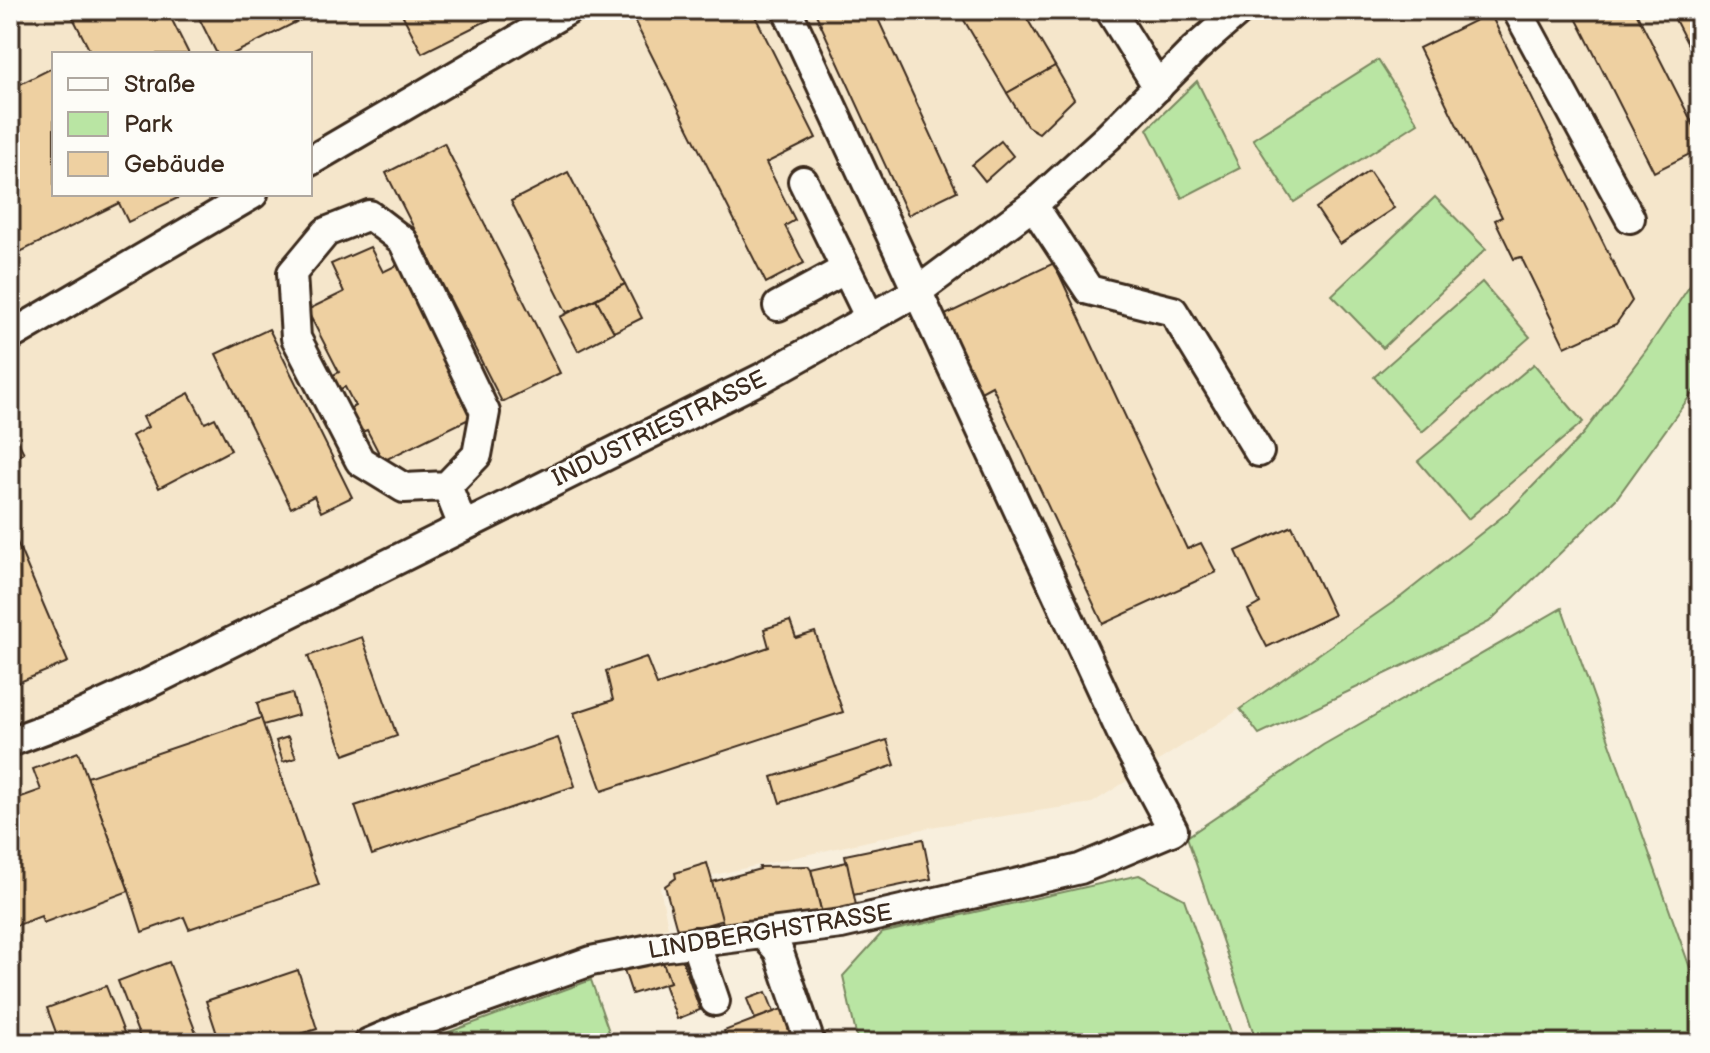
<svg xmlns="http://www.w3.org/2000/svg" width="1710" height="1053" viewBox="0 0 1710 1053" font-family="'Balsamiq Sans',sans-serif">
<rect width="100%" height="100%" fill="#f8efdd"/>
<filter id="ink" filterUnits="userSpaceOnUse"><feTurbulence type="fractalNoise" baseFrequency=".0125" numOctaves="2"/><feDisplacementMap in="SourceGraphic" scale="16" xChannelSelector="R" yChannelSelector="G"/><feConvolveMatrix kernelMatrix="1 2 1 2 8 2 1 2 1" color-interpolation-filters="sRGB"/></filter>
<g filter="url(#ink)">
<!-- built -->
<path fill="#f5e6cb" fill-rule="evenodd" d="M10 10H1700V271L1647 349 1582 435 1508 512 1402 596 1240 709 1092 803 936 826 660 887 668 927 472 993 343 1043H10ZM54 54H310V194H54Z"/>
<!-- green -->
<g fill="#b9e5a3" stroke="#7a8860" stroke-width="2">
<polygon points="1378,60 1418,123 1294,202 1253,139"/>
<polygon points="1197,81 1240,168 1182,198 1147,129"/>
<polygon points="1435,197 1486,249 1383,348 1332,295"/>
<polygon points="1700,271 1700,382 1616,499 1489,622 1425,655 1259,734 1240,709 1402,596 1508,512 1582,435 1647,349"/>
<polygon points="1482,282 1530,337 1422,432 1374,377"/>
<polygon points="1534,364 1583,422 1468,519 1418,461"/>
<polygon points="1562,608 1700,996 1700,1043 1257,1043 1187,837 1323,745"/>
<polygon points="1139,875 1184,899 1235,1043 858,1043 843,976 882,933"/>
<polygon points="591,980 613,1043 419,1043"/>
</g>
<!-- building -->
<g fill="#eed0a1" stroke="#3b2a1e" stroke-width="2">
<polygon points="69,10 167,10 189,54 79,54 89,49"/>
<polygon points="195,10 315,10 316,12 233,54 217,54"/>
<polygon points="400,10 508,10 422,53"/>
<polygon points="640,10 752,10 816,138 766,163 795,220 785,226 804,263 766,283 631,14"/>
<polygon points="814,10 874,10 957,191 908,215"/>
<polygon points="958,10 1022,10 1055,66 1007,93"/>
<polygon points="1572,10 1635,10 1700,138 1700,149 1654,172"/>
<polygon points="1670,10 1700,10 1700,68"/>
<polygon points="1490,13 1632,301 1616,324 1565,347 1521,257 1514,259 1495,220 1502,217 1419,48"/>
<polygon points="1055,66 1074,99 1039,133 1027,126 1007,93"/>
<polygon points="54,67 54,194 186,194 128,222 119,203 10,257 10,89"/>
<polygon points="1001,141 1013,156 985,181 972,165"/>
<polygon points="444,143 560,373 502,402 386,173"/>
<polygon points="1369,171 1394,208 1340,244 1316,208"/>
<polygon points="568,172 625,284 567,313 511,201"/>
<polygon points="370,247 383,272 399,264 475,416 383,461 367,430 354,435 343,412 355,406 345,387 333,392 326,379 339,372 307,310 344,292 331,264"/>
<polygon points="1054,263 1187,549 1201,543 1216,572 1103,624 992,386 979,393 943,316"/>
<polygon points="625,284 642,318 614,332 596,299"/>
<polygon points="596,299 614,332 578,351 560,317"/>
<polygon points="269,329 352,497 321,512 314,496 291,508 216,354"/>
<polygon points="189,393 205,423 215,418 231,450 159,488 132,436 148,427 143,417"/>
<polygon points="10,426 24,453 10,460"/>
<polygon points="10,526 68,662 10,686"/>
<polygon points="1292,526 1334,615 1267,647 1248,610 1260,603 1236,551"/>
<polygon points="790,621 796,638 815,632 843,712 602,791 574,713 613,700 606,671 646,657 657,685 769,647 764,629"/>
<polygon points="362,637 397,736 344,755 308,656"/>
<polygon points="292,693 298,715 263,725 257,703"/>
<polygon points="261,718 319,885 189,929 184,917 142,932 129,891 87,777"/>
<polygon points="288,737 296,758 283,762 276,741"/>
<polygon points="558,738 575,786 372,855 355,806"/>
<polygon points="887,740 895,765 780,803 772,777"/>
<polygon points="78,752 129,891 43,923 41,916 10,928 10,801 41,790 33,769"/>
<polygon points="923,839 931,879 853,895 845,855"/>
<polygon points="847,862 857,910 823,918 811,870"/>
<polygon points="707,863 723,920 678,933 665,886 676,878 675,873"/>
<polygon points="808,866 811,870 823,918 725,931 712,882 760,869 759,867"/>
<polygon points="679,951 700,1010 677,1019 664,984 670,982 661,957"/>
<polygon points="661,957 670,982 632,994 624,970"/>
<polygon points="169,962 200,1043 142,1043 118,981"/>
<polygon points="298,970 317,1029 271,1043 220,1043 206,1001"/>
<polygon points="106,986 128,1043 60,1043 47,1008"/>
<polygon points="766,992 774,1012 755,1019 747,999"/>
<polygon points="782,1009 794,1043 729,1043 724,1031"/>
</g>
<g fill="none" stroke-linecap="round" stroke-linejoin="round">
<!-- minor casing -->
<g stroke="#3b2a1e" stroke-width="34">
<g id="minor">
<polyline points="1110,10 1158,87"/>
<polyline points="1517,10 1630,218"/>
<polyline points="310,161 568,10"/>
<polyline points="803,181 870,318"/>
<polyline points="1033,205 1089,290 1173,311 1259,452"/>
<polyline points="778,306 846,269"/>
<polyline points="10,336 253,194"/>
<polyline points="447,486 404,488 360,461 296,338 292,273 326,232 369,215 403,241 485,412 477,455 447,486 463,526"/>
<polyline points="10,742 74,718 147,684 762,378 918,291 1033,205 1108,137 1195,49 1240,10"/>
<polyline points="763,934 778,950 810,1043"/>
<polyline points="695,942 715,1001"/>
<polyline points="369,1043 411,1025 591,961 660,947 841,924 1080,869 1173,830 1125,740 787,10"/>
</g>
</g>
<!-- minor -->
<use href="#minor" stroke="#fdfcf7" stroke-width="28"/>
</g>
</g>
<g text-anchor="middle" stroke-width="6" stroke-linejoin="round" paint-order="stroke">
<!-- street labels -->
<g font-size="24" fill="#3b2a1e" stroke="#fdfcf7">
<text transform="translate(659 428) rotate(-26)" y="8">INDUSTRIESTRASSE</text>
<text transform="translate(770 931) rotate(-9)" y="8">LINDBERGHSTRASSE</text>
</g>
</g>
<!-- margin -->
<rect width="1710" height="1053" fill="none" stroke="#fdfcf7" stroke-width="40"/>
<rect x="20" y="20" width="1670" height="1013" fill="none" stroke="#3b2a1e" stroke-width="3" filter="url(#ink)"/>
<!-- legend -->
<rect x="52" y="52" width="260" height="144" fill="#fdfcf7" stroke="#afa8a0" stroke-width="2"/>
<rect x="68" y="78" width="40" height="12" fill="#fdfcf7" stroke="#afa8a0" stroke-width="2"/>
<text x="124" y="92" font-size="24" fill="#3b2a1e">Straße</text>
<rect x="68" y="112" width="40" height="24" fill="#b9e5a3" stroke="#afa8a0" stroke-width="2"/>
<text x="124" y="132" font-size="24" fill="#3b2a1e">Park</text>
<rect x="68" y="152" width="40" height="24" fill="#eed0a1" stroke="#afa8a0" stroke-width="2"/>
<text x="124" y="172" font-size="24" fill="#3b2a1e">Gebäude</text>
</svg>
